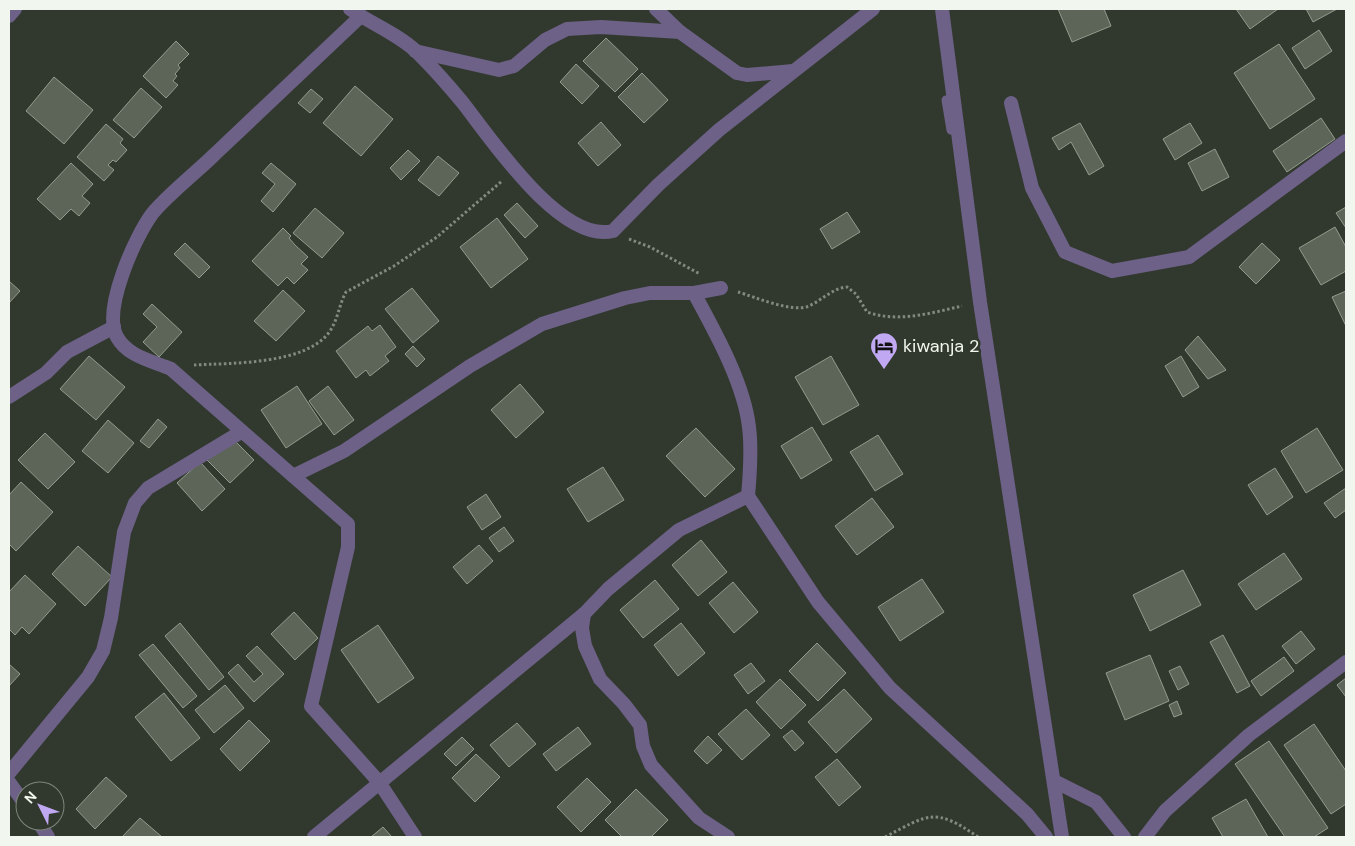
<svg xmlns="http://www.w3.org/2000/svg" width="1355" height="846" viewBox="0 0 1355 846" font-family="'DM Sans',sans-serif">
<rect width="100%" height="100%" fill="#31392e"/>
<!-- building -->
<g fill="#5c6558" stroke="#929b8d">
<polygon points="1058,9 1104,9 1111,26 1072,42"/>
<polygon points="1236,9 1278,9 1250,29"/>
<polygon points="1306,9 1337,9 1313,22"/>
<polygon points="1319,30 1332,51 1305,69 1292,48"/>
<polygon points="606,38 638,69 615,92 583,61"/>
<polygon points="176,41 189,54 178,65 180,68 175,74 177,76 173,81 178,85 166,98 143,76"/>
<polygon points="1279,44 1315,99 1270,129 1234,73"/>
<polygon points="576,64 599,86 582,104 560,82"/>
<polygon points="642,73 668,100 644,123 618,97"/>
<polygon points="54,77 93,110 64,144 26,111"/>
<polygon points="355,86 393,119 361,156 323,123"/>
<polygon points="141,88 162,107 134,138 113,120"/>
<polygon points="311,89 323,99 310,113 298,103"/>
<polygon points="1321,118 1335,139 1287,172 1273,151"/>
<polygon points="601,122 621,145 598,166 578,143"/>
<polygon points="1080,123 1104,166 1089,175 1071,142 1059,150 1052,138"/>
<polygon points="1190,123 1202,143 1175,160 1163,139"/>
<polygon points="106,124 123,139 120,143 127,150 116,162 113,160 108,165 114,170 104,181 77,157"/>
<polygon points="1215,149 1229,177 1202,191 1188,163"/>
<polygon points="408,150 420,161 401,180 390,168"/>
<polygon points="438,156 459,173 439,196 418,180"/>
<polygon points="71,163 93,184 82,196 90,203 79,216 71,209 60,220 37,199"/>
<polygon points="271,163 296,184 273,212 261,201 275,184 262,173"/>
<polygon points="517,203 538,226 525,238 504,215"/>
<polygon points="1346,207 1346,228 1336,213"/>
<polygon points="315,208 344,233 322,258 293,233"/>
<polygon points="847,212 860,232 832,249 820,229"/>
<polygon points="497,218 528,259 491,288 460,247"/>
<polygon points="1335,227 1346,247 1346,271 1321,285 1299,248"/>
<polygon points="283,228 291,236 289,238 295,245 308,257 301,264 308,270 294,284 287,277 278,286 252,261"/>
<polygon points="185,243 210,267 199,278 174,254"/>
<polygon points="1262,243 1280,260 1256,284 1239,267"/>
<polygon points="9,281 20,291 9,303"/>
<polygon points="412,288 439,321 413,343 385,309"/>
<polygon points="283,290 305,311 276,341 254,321"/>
<polygon points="1346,291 1346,326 1332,297"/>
<polygon points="152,304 182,332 159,357 143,342 157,327 143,314"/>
<polygon points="380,325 396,347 385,356 389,361 370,376 366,370 356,378 336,351 368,326 372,331"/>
<polygon points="1198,336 1226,370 1208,379 1185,350"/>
<polygon points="413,346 425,359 417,367 405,354"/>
<polygon points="89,356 125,387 96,420 60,389"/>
<polygon points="831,356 859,405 823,425 795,377"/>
<polygon points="1181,356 1199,387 1183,397 1165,366"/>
<polygon points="520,384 544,412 516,438 491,410"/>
<polygon points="297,386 322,424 286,448 261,410"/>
<polygon points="328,386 354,420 334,435 309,401"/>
<polygon points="158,419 167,427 149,448 140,441"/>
<polygon points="108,420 134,443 108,473 82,451"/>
<polygon points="812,427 832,460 801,479 781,446"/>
<polygon points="696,428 735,469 705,497 666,456"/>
<polygon points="1317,428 1343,470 1306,493 1281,451"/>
<polygon points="45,433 75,462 48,489 18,460"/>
<polygon points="878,435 903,474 875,491 850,452"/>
<polygon points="230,436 254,460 230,483 206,459"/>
<polygon points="200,462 225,489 202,511 177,483"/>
<polygon points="603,467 624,500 588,522 567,489"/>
<polygon points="1275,468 1293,497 1267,515 1248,485"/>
<polygon points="21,482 53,512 16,551 9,544 9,495"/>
<polygon points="1346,488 1346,510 1335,518 1324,503"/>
<polygon points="486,494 501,517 482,530 467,507"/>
<polygon points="872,498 894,527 857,555 835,526"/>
<polygon points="504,527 514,541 499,552 489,538"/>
<polygon points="701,540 727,572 698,596 672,565"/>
<polygon points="479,545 493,561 467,584 453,567"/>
<polygon points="78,546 112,577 85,606 52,574"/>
<polygon points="1284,553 1302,579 1256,610 1238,584"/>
<polygon points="1183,570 1201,605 1150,631 1133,595"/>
<polygon points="25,575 56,604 29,634 22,627 15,635 9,629 9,592"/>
<polygon points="922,579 944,612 900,641 878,607"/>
<polygon points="655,580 679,609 643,638 620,610"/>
<polygon points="733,582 758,612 734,633 709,603"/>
<polygon points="294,612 318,638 295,660 271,634"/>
<polygon points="180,623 224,677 209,690 165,636"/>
<polygon points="681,623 705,653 678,676 654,645"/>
<polygon points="378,625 414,678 378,703 341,650"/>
<polygon points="1301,631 1315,649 1296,664 1282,646"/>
<polygon points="1223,635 1250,686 1237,693 1210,642"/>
<polygon points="817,643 846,673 818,701 789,671"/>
<polygon points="153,644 197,696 183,708 139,655"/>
<polygon points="257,646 284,674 254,702 228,673 238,664 254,682 263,674 246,656"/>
<polygon points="1150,655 1169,701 1125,720 1106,673"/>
<polygon points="1284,657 1294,671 1261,696 1251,681"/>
<polygon points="751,663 765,681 748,694 734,675"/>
<polygon points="9,664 20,674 9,686"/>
<polygon points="1180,666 1189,684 1178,690 1169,671"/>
<polygon points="1346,678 1346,697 1337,685"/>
<polygon points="780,679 806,705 781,729 756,702"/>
<polygon points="225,685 244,708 214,733 195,710"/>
<polygon points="844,689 872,719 836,753 808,722"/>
<polygon points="164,693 200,738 171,761 135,717"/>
<polygon points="1177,701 1182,714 1174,717 1169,705"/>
<polygon points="746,709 770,735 742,760 718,734"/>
<polygon points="249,720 270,741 240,771 220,749"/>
<polygon points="517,723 536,744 509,767 490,745"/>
<polygon points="1314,724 1346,771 1346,804 1331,814 1284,745"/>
<polygon points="578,727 591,744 556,771 543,754"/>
<polygon points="792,730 804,743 795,751 783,737"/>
<polygon points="708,736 722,750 707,764 694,751"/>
<polygon points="462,737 474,749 456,766 444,754"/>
<polygon points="1269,741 1328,828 1314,837 1285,837 1235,764"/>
<polygon points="476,754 500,777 475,802 452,778"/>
<polygon points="837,759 861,787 839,806 815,777"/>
<polygon points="106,777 127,796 95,829 76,809"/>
<polygon points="587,778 611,802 581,832 557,807"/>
<polygon points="636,789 668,820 651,837 622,837 605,820"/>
<polygon points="1246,799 1268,837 1223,837 1212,818"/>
<polygon points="140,818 162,837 122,837"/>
<polygon points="383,827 392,837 371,837"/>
</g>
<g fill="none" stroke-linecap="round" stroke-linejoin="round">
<!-- path -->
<g stroke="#82897f" stroke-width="3" stroke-dasharray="2.5 2.5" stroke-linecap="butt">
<polyline points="629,239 650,247 700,274"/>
<path d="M738 292C755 297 792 313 809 306 822 300 833 288 847 287L856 294 867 312C898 323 931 313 962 306"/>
<path d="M194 365C230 363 307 365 330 331 338 319 339 305 346 292L394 266 437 237 502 181"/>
<path d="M885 837C929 814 935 807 978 837"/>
</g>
<!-- service -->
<polyline stroke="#6d6187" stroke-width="9" points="946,100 951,130"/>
<!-- minor -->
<g stroke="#6d6187" stroke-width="14">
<path d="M350 9C372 24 398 34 417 52 433 68 449 86 463 103 491 139 561 244 613 231L658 185 719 130 873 9"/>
<polyline points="656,9 680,32 737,73 747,75 793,71"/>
<polyline points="9,16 15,9"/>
<path d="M361 16C312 62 264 108 215 154 198 171 166 196 152 214 135 237 102 310 117 337 128 357 153 361 171 369L348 524V547L311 706 379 782 415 837"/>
<polyline points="415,51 499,70 514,66 545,40 567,29 601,27 680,32"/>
<polyline points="1011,103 1032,188 1065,252 1112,271 1189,257 1346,141"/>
<path d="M694 293C715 332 744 383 749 427 752 450 750 474 748 496"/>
<polyline points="9,397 46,373 67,352 114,327"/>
<polyline points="293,476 344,451 470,366 542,324 625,298 650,293 694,293 721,288"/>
<polyline points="9,773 88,677 103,651 111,618 124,532 135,503 148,488 241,432"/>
<polyline points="1054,781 1096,802 1124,837"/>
<polyline points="9,782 25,804"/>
<polyline points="38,821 48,837"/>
<polyline points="314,837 584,614"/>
<polyline points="728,837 699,818 651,765 643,746 640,725 624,704 600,679 585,646 582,628 584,614 608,589 679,530 748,496 818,602 890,688 1027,814 1046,837"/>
<polyline points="1145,837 1165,811 1249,735 1346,662"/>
</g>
<!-- tertiary -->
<polyline stroke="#6d6187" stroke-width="14" points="942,9 980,302 1062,837"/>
</g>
<!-- icons -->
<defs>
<g id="hotel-pin" transform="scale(1.4375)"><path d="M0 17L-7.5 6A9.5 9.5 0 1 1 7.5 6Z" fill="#c1a8f3" stroke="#31392e"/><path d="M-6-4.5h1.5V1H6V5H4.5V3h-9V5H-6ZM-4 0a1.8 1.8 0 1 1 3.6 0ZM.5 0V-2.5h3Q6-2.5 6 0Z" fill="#111"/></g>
</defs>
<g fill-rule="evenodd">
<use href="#hotel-pin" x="884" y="346"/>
</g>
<g text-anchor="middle" stroke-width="5" stroke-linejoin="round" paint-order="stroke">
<!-- poi labels -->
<g font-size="18" fill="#f1f6ee" stroke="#31392e" text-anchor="start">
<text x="903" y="352">kiwanja 2</text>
</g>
</g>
<!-- border -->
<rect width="1355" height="846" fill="none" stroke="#f1f6ee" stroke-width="20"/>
<!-- north arrow -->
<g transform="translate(40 806) rotate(312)"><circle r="24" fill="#31392e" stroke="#7e857b"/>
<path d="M0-4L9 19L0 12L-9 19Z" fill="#c1a8f3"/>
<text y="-8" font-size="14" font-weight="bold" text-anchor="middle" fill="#f1f6ee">N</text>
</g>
</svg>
